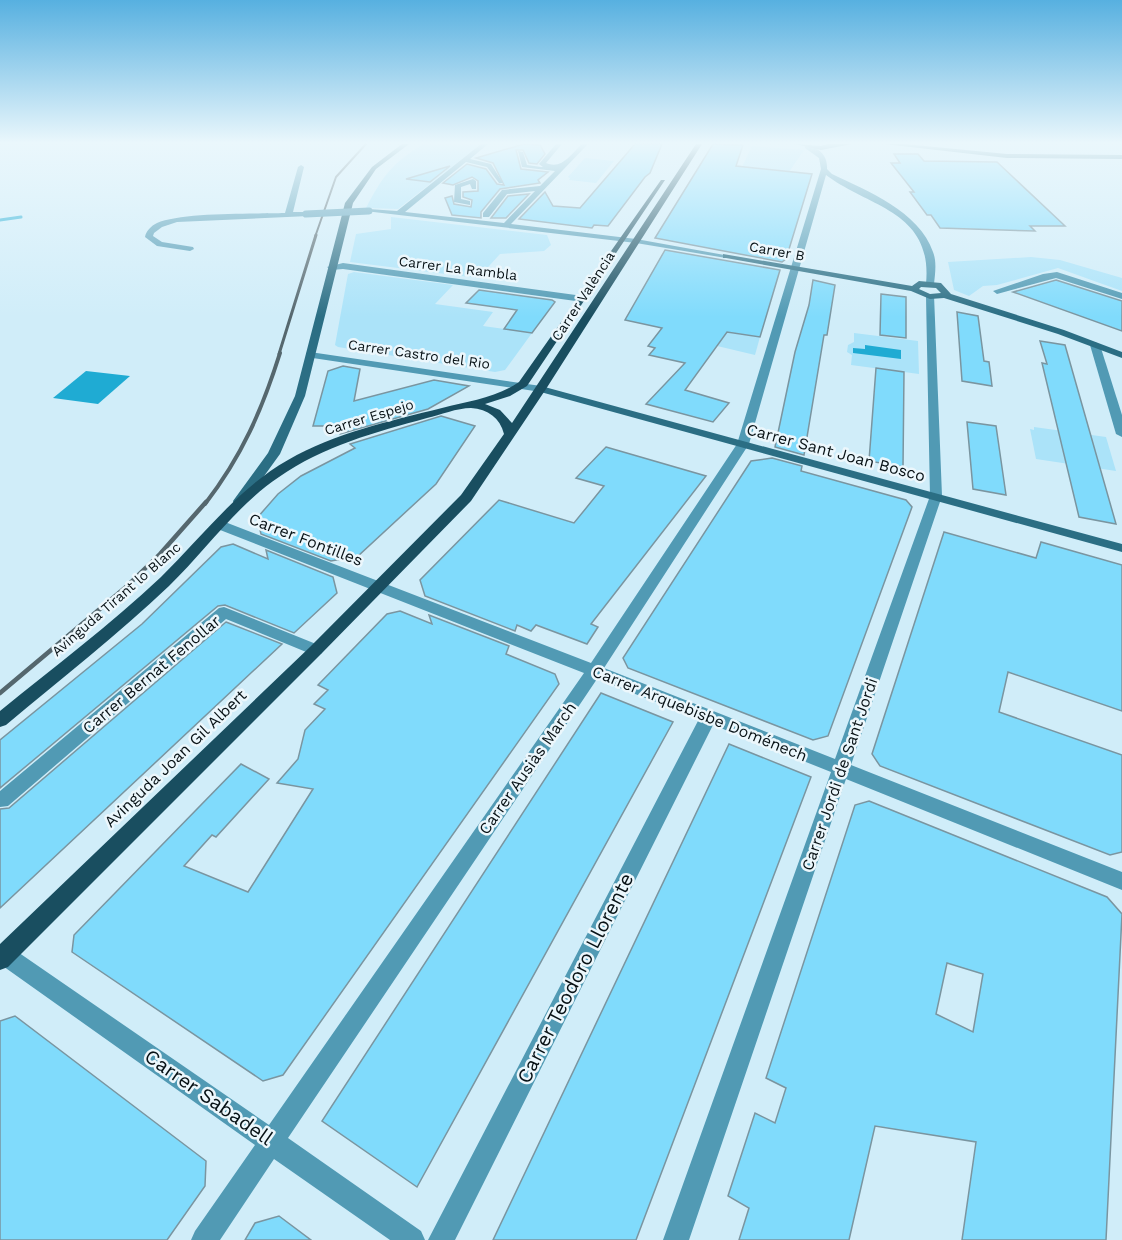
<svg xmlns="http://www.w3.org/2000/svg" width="1122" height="1240" viewBox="0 0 1122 1240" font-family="'Work Sans',sans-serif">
<rect width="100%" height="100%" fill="#d0edf9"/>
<!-- green -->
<g fill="#abe3f9">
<path d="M423 144H481L398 209 366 208C383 175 392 164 423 144Z"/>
<polygon points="752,146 804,150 789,172 741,169"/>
<polygon points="585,158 614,161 596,183 569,180 570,178 568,177"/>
<polygon points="391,217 547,235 551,245 544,251 500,254 478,278 350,262 356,234 391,229"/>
<polygon points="1031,257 1060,260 1122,278 1122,291 1058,268 997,285 983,286 969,296 954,290 948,262"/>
<polygon points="354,272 453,285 435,304 493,312 483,326 532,333 505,370 495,372 338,347 335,345 348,274"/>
<polygon points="681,326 760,337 755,355 671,335"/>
<polygon points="854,333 918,341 919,374 851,365 852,355 847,352 848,345 854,342"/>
<polygon points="1034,427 1106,437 1116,471 1036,459 1030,429 1034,430"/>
</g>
<!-- water -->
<g fill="#1fabd3">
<polygon points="865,345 901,350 901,359 853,353 853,348 865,349"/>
<polygon points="86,371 130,376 98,404 53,398"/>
</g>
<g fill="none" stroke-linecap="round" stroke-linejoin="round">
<!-- stream -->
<polyline stroke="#1fabd3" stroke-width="3" points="0,220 21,217"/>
</g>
<!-- building -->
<g fill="#80dbfc" stroke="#7a95a0" stroke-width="1.5" fill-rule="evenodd">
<polygon points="524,144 540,145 545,154 537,164 529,163 523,150 516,150 521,169 548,172 538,180 540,183 500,189 481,212 481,218 452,215 445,198 452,196 454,204 471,207 472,200 463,197 463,192 478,191 478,181 472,177 453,185 443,183 467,164 486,169 497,184 504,185 493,163 476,158"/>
<polygon points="635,144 662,144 650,173 645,177 608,226 594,225 592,228 519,219 545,192 553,206 580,208"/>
<polygon points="713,144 743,145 736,166 812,174 786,259 782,262 655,238"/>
<polygon points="894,154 918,154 924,161 997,162 1065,226 1030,226 1035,231 940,228 931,215 927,215 910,192 914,192 891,163 900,163"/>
<polygon points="450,166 430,182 406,179"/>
<polygon points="529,194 506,218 491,218 508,196"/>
<polygon points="665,250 780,270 760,337 727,332 685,390 729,403 713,422 646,404 685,363 649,355 655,348 648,346 662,328 625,320"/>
<polygon points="813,280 835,285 827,335 824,335 804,455 775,447 795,352 809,305"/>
<polygon points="1056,280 1122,301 1122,331 1013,292"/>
<polygon points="479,290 552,300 555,302 532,333 504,329 517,310 466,303"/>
<polygon points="881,294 906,297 906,338 880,335"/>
<polygon points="957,312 978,316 984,361 989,362 992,386 962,381"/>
<polygon points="1040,341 1065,345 1116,524 1079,517 1042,363 1047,364"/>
<polygon points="343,366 360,369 354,401 434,380 469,386 428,409 340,434 331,426 313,426 328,371"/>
<polygon points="876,368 904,372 903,467 869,461"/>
<polygon points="441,416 475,426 436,484 358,556 331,561 261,534 257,518 278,494 301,476 355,448 350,444"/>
<polygon points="967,422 996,426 1006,495 973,489"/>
<polygon points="606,447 706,476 591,624 598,627 587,644 536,625 531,631 517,625 515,631 425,596 420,580 499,500 574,523 604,486 576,478"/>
<polygon points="772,458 802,466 801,471 906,500 912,507 828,736 813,740 628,668 623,658 751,461"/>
<polygon points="944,532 1036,558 1041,542 1122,565 1122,711 1008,672 999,712 1122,755 1122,852 1110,855 880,766 872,754"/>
<polygon points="233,544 268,559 266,550 333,577 337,593 294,633 225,605 218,606 0,788 0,740 142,624 221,547"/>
<polygon points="400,611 432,624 429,615 509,646 506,654 555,674 559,684 283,1075 263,1081 72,952 74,935 241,764 269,779 216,837 212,835 184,866 248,892 313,789 277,783 298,759 305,730 325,709 314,704 328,690 318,685 387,614"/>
<polygon points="226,622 282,644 0,908 0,809 9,808"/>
<polygon points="601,693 673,722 417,1187 322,1121"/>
<polygon points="729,744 811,777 636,1240 493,1240"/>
<path d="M869 801 1107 897 1122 914 1106 1240H962L976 1142 875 1126 849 1240H739L749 1208 728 1196 755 1113 775 1123 786 1088 766 1078 855 805ZM947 963 983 974 973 1032 936 1014Z"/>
<polygon points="15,1016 206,1161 205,1186 167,1240 0,1240 0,1021"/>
<polygon points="279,1216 311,1240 245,1240 255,1223"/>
</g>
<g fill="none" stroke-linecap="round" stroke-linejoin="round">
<!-- street -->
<g fill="#519ab4" fill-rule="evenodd">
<path d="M481 144H488L470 159 491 164 503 183H499L487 167 466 162 405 212 504 223 535 191 507 194 489 217H483V213L502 190 540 186 555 171 522 167 518 151 523 152 527 165 541 167H543L539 164 556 144H562L546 163C562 170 571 154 582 144H588L511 224 636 239 730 256 726 258 636 243 365 211 369 209 397 211Z"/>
<path d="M805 146C818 146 828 155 827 169L832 174C867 191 919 211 933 252 937 262 935 274 934 284L930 287 926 284C933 211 870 208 826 175L749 444 604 668 835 759 930 496 926 297 934 295 942 496 851 765 1122 872V890L846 779 689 1240H663L831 772 713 725 455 1240H428L699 719 597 679 288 1138 421 1231 425 1240H390L274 1159 220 1240H191L195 1231 255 1145 0 964V947L5 944 12 948 269 1125 584 673 215 528 213 525 215 522H225L591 663 737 444 821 169 819 158 805 148Z"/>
<path d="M301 165 304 167 293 212H306L310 214 309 216 177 222 162 227 154 233 153 236 162 242 193 247 194 249 190 251 157 246 145 237C146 231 151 226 157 223 181 212 255 214 285 213L298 167Z"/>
<polygon points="473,179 476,181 476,189 472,189 470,184 461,187 461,199 470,201 470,205 454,202 455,185"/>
<polygon points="343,263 583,296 588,299 583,302 343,269 331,270 327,267"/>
<polygon points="1057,272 1122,293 1122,299 1056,278 997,294 993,291 1043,274"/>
<polygon points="1095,342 1100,345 1122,415 1122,437 1116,434 1090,345"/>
<polygon points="310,352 541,386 546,389 541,392 306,357 306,353"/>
<polygon points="224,607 321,646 324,650 321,654 311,654 226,619 8,806 0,807 0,791 219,608"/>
</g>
<!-- secondary -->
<g fill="#2b6e84" fill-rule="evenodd">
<polygon points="402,144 409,144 376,169 353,203 305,396 280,454 244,504 234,504 233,501 268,453 295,396 345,203 372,167"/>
<polygon points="795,144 821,146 828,144 852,144 821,150"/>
<polygon points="884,144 904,144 1007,154 1122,155 1122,159 1007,158"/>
<path d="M723 254 912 286 919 281 941 283 951 294 1064 330 1122 352V358L1058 334 944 298 930 299 911 291 726 258H723ZM921 287 936 288 941 293 930 294 919 289Z"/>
<polygon points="541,386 1122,544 1122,552 537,391 537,387"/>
</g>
<!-- primary -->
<path fill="#194e60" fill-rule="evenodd" d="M696 144H702L546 389 471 501 321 654 8 967 0 970V944L311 646 461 495 504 434C500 418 488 409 471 408 457 408 440 415 427 418 376 432 323 446 279 477 236 506 206 550 169 586 117 635 61 679 6 725L0 727V711C54 667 110 625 161 577 202 537 237 489 288 460 335 433 390 421 442 408 469 401 496 398 519 382L661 180H665L527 386 510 396 485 404 500 410 512 423Z"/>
<!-- rail-far3 -->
<polyline stroke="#55676e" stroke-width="2" points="315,237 336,177 366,144"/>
<!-- rail-far2 -->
<polyline stroke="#55676e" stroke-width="3" points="279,354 316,235"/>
<!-- rail-far1 -->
<path stroke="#55676e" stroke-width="4" d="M205 504C242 456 262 410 280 353"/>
<!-- rail -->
<polyline stroke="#55676e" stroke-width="4.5" points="0,693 126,587 160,554 206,502"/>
<!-- street-bridge -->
<polyline stroke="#519ab4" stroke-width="7" points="306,214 369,211"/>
</g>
<!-- sky -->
<linearGradient id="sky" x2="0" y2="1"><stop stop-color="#57b0e0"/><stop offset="0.45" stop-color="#eaf7fc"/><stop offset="1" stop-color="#eaf7fc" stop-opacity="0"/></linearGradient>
<rect width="1122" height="317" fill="url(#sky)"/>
<g text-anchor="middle" stroke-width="5" stroke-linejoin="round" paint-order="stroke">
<!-- far-street labels -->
<g font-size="14" fill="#071115" stroke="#ecf7fc">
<text transform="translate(777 251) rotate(10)" y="5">Carrer B</text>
<text transform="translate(458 268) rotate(7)" y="5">Carrer La Rambla</text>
<text transform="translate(583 296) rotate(-57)" y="5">Carrer València</text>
<text transform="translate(419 354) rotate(8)" y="5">Carrer Castro del Rio</text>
<text transform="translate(369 417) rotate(-17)" y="5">Carrer Espejo</text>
<text transform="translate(116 599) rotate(-41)" y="5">Avinguda Tirant lo Blanc</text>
</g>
<!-- street labels -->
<g font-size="16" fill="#071115" stroke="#ecf7fc">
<text transform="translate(836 452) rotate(15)" y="6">Carrer Sant Joan Bosco</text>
<text transform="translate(306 539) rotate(21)" y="6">Carrer Fontilles</text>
<text transform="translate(151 674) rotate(-40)" y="6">Carrer Bernat Fenollar</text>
<text transform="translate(700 713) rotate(22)" y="6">Carrer Arquebisbe Doménech</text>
<text transform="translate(175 758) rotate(-44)" y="6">Avinguda Joan Gil Albert</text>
<text transform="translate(527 768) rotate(-55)" y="6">Carrer Ausiàs March</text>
<text transform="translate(839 774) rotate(-71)" y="6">Carrer Jordi de Sant Jordi</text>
</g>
<!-- near-street labels -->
<g font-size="20" fill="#071115" stroke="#ecf7fc">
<text transform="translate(575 978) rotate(-63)" y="7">Carrer Teodoro Llorente</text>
<text transform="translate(209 1097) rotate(35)" y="7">Carrer Sabadell</text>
</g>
</g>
</svg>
